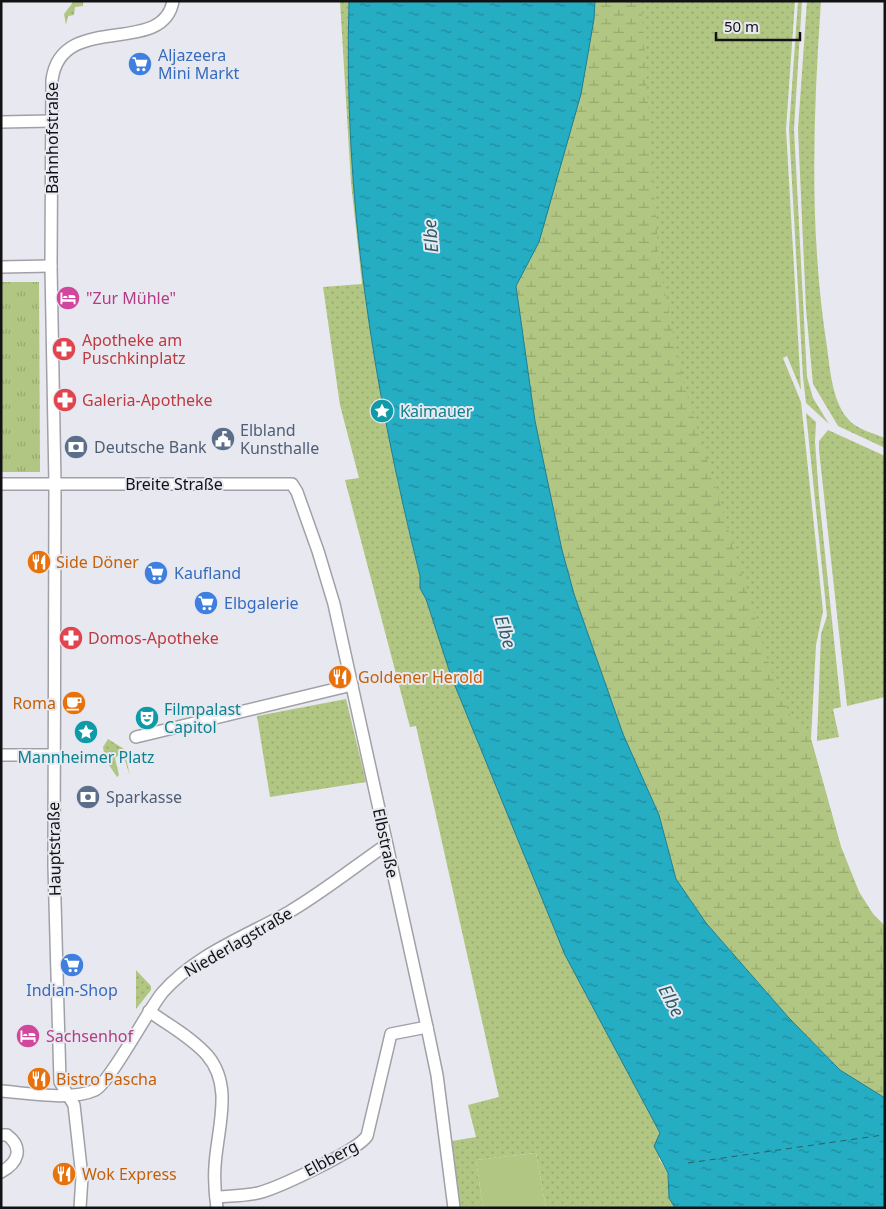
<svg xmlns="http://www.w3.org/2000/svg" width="886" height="1209" viewBox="0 0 886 1209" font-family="'Noto Sans',sans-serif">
<defs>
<pattern id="grass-dots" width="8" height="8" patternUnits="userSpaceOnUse" patternTransform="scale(1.25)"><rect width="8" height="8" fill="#b1c682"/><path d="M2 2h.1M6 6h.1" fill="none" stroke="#97a96f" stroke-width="1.8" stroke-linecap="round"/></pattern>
<pattern id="wetland-marsh" width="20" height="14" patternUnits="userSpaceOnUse" patternTransform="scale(1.25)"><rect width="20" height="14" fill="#b1c682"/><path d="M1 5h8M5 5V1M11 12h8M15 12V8" fill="none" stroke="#97a96f"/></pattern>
<pattern id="park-tufts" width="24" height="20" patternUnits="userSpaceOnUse" patternTransform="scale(1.25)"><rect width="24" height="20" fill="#b1c682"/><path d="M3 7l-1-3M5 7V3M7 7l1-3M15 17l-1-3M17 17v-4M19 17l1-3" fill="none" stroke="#97a96f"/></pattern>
<pattern id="water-ripples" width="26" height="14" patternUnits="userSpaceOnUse" patternTransform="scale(1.25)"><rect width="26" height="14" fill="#25adc3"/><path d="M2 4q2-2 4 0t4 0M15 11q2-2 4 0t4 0" fill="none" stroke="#1f8b9d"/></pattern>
</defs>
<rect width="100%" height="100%" fill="#e8e8f0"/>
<!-- grass -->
<g fill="url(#grass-dots)">
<polygon points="74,1 83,1 83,6 75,7 74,15 68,16 66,25 64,14"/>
<path d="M340 1H349C343 196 373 388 420 577V588L426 599 451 676 565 955 660 1133 659 1159 668 1173 669 1198 675 1208H546L536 1153 476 1160 483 1208H460L452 1141 476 1137 468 1105 499 1097 416 726 410 727 345 480 359 478 340 405 323 287 362 284 351 183Z"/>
<polygon points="595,1 795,1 786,129 801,390 787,356 783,358 801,402 823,611 816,645 811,739 841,847 859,892 873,914 885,926 885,1098 539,242 594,19"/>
<polygon points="798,1 802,1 794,129 807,377 813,398 829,424 806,403 803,377 789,129"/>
<path d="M807 1H821C813 117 809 232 827 347 830 369 832 401 848 419 856 429 873 433 885 438V448L838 426 813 384 806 309 798 129Z"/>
<polygon points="806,413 816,422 815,442 819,496 841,707 833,709 839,737 817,741 821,634 827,616"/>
<polygon points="828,430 885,456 885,697 847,706 819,450 819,441"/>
<polygon points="346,699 366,782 270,797 257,716"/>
<polygon points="108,739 124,749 130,776 124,757 120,754 115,758 119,775 117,777 105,759 103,747"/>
<polygon points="136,970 151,986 151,990 136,1009"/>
</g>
<!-- wetland -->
<polygon fill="url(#wetland-marsh)" points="595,1 641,1 659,263 683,382 770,667 791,717 811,739 841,847 859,892 873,914 885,926 885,1098 840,1070 789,1018 706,923 676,879 659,815 623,734 574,594 562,550 535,421 516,286 539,242 594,19"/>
<!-- park -->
<polygon fill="url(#park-tufts)" points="1,282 39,282 40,472 1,472"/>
<!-- pitch -->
<polygon fill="#b1c682" points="536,1153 546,1208 483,1208 476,1160"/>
<!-- water -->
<path fill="url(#water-ripples)" stroke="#1f7e8e" d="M349 1H595L594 19 581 94 539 242 516 286 535 421 562 550 574 594 623 734 659 815 676 879 706 923 789 1018 840 1070 885 1098V1208H675L669 1198 668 1173 654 1146 660 1133 565 955 451 676 426 599 420 588V576C373 388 343 196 349 1Z"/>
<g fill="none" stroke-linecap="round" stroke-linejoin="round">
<!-- ferry -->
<polyline stroke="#2b5e68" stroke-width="1" stroke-dasharray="6 5" stroke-linecap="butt" points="688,1163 883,1135"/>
<!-- minor casing -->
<g stroke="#a0a0a7" stroke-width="14">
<g id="minor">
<polyline points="1,122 52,121"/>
<polyline points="1,267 51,266"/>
<polyline points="1,484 292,484 297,492 318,551 334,604 427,1027 437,1075 454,1208"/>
<polyline points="136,737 352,685"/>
<polyline points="1,755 54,755"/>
<path d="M149 1011C168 1025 191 1037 207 1055 234 1086 217 1129 215 1166 214 1180 215 1194 217 1208"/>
<path d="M1 1091C27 1093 72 1101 95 1090 110 1082 147 1012 162 993 196 954 245 937 289 912 323 892 354 867 386 845"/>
<path d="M1 1135H7C24 1148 18 1163 1 1172"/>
<path d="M216 1197C230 1196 245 1196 258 1193 278 1188 357 1151 367 1136L391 1034 427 1027"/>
<path d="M80 1208 82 1177 74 1105 60 1082 54 866 55 485 51 266 52 80C61 10 163 58 173 1"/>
</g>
</g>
<!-- minor -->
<use href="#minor" stroke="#fff" stroke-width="11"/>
</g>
<!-- icons -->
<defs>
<g id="supermarket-disc" transform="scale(1.25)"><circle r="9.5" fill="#3f7fe0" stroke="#e8e8f0"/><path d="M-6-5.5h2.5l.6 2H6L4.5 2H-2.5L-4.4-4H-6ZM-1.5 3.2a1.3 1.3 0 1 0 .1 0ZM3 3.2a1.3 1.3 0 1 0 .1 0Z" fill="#fff"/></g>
<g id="hotel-disc" transform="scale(1.25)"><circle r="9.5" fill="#d1479c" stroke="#e8e8f0"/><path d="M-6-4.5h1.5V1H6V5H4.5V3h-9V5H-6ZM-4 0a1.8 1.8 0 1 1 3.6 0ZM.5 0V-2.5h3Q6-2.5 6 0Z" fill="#fff"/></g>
<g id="pharmacy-disc" transform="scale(1.25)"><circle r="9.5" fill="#e0444e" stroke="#e8e8f0"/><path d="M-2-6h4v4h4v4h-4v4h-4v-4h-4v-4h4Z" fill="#fff"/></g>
<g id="sight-disc" transform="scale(1.25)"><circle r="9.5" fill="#0f9aa8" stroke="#e8e8f0"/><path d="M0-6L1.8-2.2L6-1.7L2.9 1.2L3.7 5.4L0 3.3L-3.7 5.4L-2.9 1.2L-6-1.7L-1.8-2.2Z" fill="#fff"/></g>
<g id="civic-disc" transform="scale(1.25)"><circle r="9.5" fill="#5c6f8a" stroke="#e8e8f0"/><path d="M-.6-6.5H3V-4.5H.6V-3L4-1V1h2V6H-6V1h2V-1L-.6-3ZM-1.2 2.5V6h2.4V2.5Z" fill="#fff"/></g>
<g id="bank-disc" transform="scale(1.25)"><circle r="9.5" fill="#5c6f8a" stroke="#e8e8f0"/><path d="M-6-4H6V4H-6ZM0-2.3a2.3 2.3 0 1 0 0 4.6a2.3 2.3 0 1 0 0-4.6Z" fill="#fff"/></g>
<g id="restaurant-disc" transform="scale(1.25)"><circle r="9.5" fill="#e8710a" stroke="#e8e8f0"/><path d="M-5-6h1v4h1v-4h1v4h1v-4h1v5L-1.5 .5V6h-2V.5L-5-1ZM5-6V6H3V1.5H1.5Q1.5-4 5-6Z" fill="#fff"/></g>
<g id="cafe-disc" transform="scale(1.25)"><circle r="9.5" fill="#e8710a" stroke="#e8e8f0"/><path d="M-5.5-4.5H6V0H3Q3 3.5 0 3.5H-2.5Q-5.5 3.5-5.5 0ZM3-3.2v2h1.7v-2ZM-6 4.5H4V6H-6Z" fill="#fff"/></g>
<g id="theatre-disc" transform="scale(1.25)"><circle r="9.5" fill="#0f9aa8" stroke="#e8e8f0"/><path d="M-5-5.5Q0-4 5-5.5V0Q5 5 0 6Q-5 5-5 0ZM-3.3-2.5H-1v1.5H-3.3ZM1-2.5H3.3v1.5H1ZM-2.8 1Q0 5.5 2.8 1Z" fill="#fff"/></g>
</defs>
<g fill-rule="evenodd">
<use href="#supermarket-disc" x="140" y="64"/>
<use href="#hotel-disc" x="68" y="298"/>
<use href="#pharmacy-disc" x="64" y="349"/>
<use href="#pharmacy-disc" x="65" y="400"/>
<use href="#sight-disc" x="382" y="411"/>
<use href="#civic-disc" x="223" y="439"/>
<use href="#bank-disc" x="76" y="447"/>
<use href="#restaurant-disc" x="39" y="562"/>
<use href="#supermarket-disc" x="156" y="573"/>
<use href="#supermarket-disc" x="206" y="603"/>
<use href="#pharmacy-disc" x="71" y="638"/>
<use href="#restaurant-disc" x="340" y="677"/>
<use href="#cafe-disc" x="74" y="703"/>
<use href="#theatre-disc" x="147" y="718"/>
<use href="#sight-disc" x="86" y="732"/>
<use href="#bank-disc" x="88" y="797"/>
<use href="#supermarket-disc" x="72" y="965"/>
<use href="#hotel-disc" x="28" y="1036"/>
<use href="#restaurant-disc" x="39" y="1079"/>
<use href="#restaurant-disc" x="64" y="1174"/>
</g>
<g text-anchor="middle" stroke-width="4" stroke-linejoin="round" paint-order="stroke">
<!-- shop labels -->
<g font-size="16" fill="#366cbe" stroke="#e8e8f0" text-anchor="start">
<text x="158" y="61">Aljazeera<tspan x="158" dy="18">Mini Markt</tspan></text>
<text x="174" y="579">Kaufland</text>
<text x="224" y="609">Elbgalerie</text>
<text x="72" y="996" text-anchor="middle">Indian-Shop</text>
</g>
<!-- street labels -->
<g font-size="16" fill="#121214" stroke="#e8e8f0">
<text transform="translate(52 138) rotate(-90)" y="6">Bahnhofstraße</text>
<text x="174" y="490">Breite Straße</text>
<text transform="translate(386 843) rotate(78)" y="6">Elbstraße</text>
<text transform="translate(54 849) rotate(-91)" y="6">Hauptstraße</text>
<text transform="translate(238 942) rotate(-30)" y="6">Niederlagstraße</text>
<text transform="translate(331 1158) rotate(-28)" y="6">Elbberg</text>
</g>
<!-- hotel labels -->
<g font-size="16" fill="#b23c85" stroke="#e8e8f0" text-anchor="start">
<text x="86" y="304">"Zur Mühle"</text>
<text x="46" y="1042">Sachsenhof</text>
</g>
<!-- health labels -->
<g font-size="16" fill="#be3a42" stroke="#e8e8f0" text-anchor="start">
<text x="82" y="346">Apotheke am<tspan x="82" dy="18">Puschkinplatz</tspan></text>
<text x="82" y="406">Galeria-Apotheke</text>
<text x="88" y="644">Domos-Apotheke</text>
</g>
<!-- culture labels -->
<g font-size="16" fill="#0d838f" stroke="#e8e8f0" text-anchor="start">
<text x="400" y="417">Kaimauer</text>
<text x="164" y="715">Filmpalast<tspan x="164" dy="18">Capitol</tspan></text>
<text x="86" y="763" text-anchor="middle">Mannheimer Platz</text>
</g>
<!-- service labels -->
<g font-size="16" fill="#4e5e75" stroke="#e8e8f0" text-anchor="start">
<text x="240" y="436">Elbland<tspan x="240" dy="18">Kunsthalle</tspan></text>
<text x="94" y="453">Deutsche Bank</text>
<text x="106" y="803">Sparkasse</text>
</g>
<!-- food labels -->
<g font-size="16" fill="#c56008" stroke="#e8e8f0" text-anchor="start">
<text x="56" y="568">Side Döner</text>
<text x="358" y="683">Goldener Herold</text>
<text x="56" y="709" text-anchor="end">Roma</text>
<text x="56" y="1085">Bistro Pascha</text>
<text x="82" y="1180">Wok Express</text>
</g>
<!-- water labels -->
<g font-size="18" font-style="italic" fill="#2b5e68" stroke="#e8e8f0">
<text transform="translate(431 236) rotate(-94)" y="6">Elbe</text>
<text transform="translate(505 632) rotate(73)" y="6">Elbe</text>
<text transform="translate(671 1001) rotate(62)" y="6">Elbe</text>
</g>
</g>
<!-- border -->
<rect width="886" height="1209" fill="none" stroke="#121214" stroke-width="5"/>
<!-- scale -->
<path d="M716 32v8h84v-8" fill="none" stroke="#121214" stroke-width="2.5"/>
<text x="724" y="32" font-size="15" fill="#121214" stroke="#e8e8f0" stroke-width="4" paint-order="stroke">50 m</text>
</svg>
